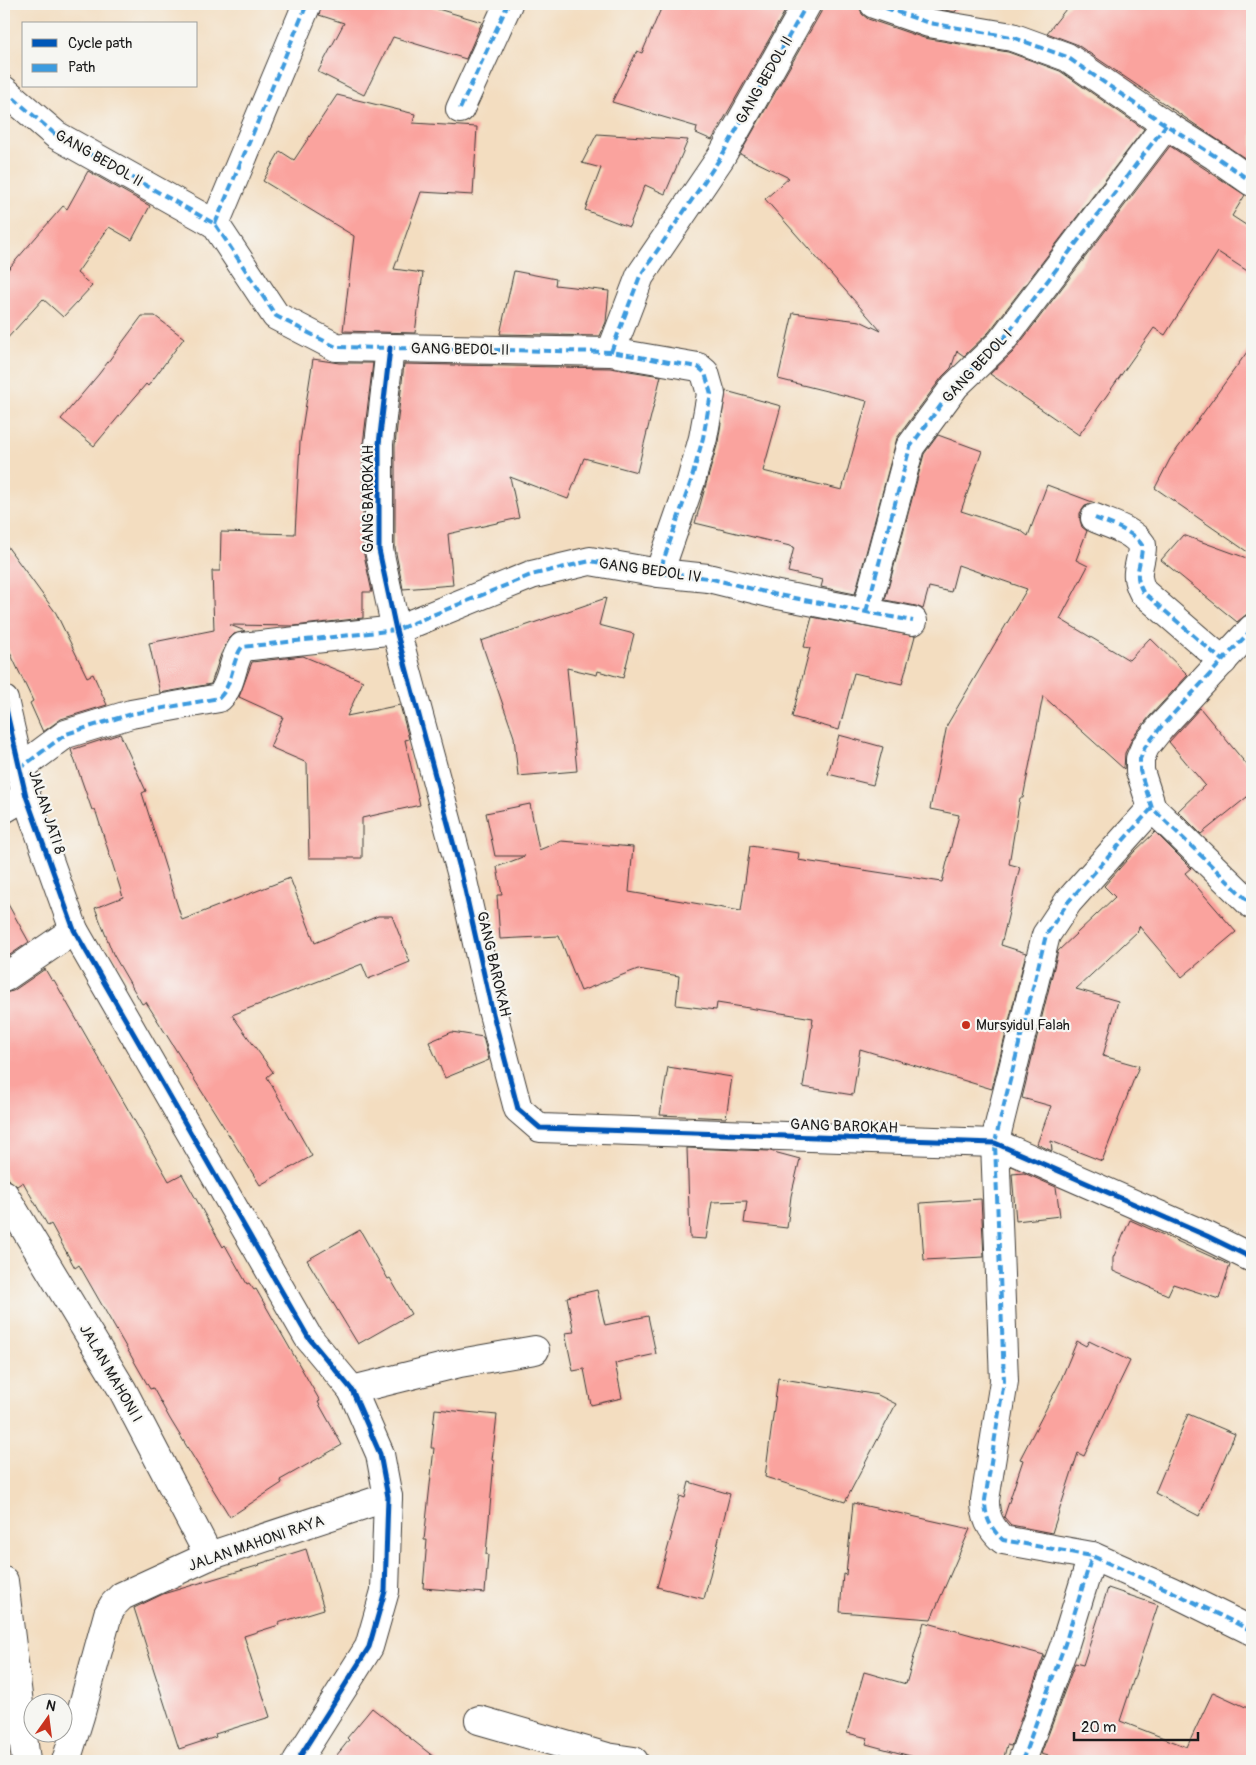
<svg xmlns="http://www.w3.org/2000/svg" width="1256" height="1765" viewBox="0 0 1256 1765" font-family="Pangolin,sans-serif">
<rect width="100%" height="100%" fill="#f6f6f2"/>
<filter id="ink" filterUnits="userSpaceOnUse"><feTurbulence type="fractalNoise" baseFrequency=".02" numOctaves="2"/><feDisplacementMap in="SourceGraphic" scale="10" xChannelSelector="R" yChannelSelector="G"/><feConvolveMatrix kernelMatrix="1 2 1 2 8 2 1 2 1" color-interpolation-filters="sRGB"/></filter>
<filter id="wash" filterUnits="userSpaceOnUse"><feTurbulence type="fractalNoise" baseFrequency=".0096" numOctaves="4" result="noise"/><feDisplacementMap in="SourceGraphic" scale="20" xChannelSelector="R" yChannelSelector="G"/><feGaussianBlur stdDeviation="1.12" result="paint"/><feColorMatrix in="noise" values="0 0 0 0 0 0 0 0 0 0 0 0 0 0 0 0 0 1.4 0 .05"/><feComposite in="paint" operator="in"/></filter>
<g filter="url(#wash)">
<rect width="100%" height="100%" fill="#f3ddc0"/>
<g id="blocks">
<!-- building -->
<g fill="#faa39e">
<polygon points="322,4 421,4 482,22 466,59 393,37 364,95 318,72 344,23 319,15"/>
<polygon points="663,4 789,4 712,140 696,133 697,127 612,102 637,51 642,53"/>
<polygon points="823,4 859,4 862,14 868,19 924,38 1008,52 1060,71 1144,129 989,332 964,356 957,351 951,368 942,377 897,438 855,594 821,587 823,580 788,572 794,547 695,523 718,442 726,391 781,406 763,471 842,490 867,401 778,379 793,313 860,321 881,331 765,199 789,178 740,154 821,12"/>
<polygon points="921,4 961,4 955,12 933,8"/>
<polygon points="1070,4 1252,4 1252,163 1076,44 1047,33"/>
<polygon points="337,95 415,114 413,123 477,127 473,195 421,192 394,269 423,273 415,333 343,331 354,236 263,181 280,151 294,160"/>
<polygon points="597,134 688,140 665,194 645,185 629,227 585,210 601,168 582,163"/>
<polygon points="1170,146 1245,195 1232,216 1252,229 1252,274 1218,252 1165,335 1154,328 1079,435 990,374 1013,352"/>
<polygon points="88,171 150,206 132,240 109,227 77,273 92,286 63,317 43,299 4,342 4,274 63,206 67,209"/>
<polygon points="514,271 556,279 555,285 609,291 606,322 600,336 500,334"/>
<polygon points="142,316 155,316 184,338 148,386 146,384 94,446 61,419 99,374"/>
<polygon points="1252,345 1252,555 1155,488 1170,459"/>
<polygon points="313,359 339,363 373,363 363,444 363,550 372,592 363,592 363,618 294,626 230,625 245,631 234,634 229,639 221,654 211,684 160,693 149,643 214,630 212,571 220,571 221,532 295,534 300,442"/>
<polygon points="404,364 610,368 661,376 637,472 584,458 568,499 510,477 519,518 448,534 453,585 403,589 395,548 395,445"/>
<polygon points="938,435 982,451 961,511 1020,530 1028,536 1047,485 1095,503 1085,506 1080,513 1080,520 1082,527 1087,531 1076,560 1088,566 1060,619 1129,660 1150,638 1188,675 1150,716 1133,737 1125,753 1124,769 1043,696 1023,798 1020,798 1009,864 1020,867 1001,945 1026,953 992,1089 860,1049 853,1095 803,1087 813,1018 717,1003 716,1010 676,1005 679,976 638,969 581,991 559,936 500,939 497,895 502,895 497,867 525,856 495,856 486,813 530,804 539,850 561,841 633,847 629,892 741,911 750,846 799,853 798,860 942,882 959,815 930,809 947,725 1027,589 958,565 951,592 929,587 923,609 916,606 885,600 924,454"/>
<polygon points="1183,535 1252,560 1252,614 1247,614 1237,622 1161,560"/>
<polygon points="4,542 56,613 87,677 93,674 107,705 61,719 43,732 30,703 33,701 4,640"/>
<polygon points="606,598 599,625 634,634 623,678 598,671 597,675 567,668 577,771 518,776 514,737 481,641"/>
<polygon points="812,617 915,636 902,684 854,673 839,730 792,717 810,648 804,647"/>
<polygon points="303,656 363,681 347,716 400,705 409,739 405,740 420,805 362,818 362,858 309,858 307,763 270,747 283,717 239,697 252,662"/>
<polygon points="1200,708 1252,771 1252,793 1201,834 1178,811 1205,785 1169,742"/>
<polygon points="120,734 146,791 142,793 182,920 290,878 315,943 378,916 392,916 410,962 368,979 362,964 232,1015 273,1072 267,1077 312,1156 260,1185 146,1002 142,1004 113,954 95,908 123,897 95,809 92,810 71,750"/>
<polygon points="839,735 883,747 873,785 828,774"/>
<polygon points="1155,832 1191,868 1185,873 1236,932 1182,977 1139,926 1138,931 1076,989 1118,1001 1103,1056 1139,1066 1102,1161 1051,1141 1052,1151 1037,1144 1051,1106 1022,1098 1058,951 1115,897 1104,886 1134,852"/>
<polygon points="4,897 29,942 4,959"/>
<polygon points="45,969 52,981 54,980 169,1181 182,1174 223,1247 225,1245 247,1284 249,1283 254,1290 256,1289 320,1401 318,1402 342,1445 280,1480 282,1483 230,1517 170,1419 153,1388 150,1389 79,1265 75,1268 51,1224 48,1226 23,1182 17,1186 9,1180 4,1170 4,993 13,991"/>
<polygon points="452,1032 483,1037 489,1060 445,1078 429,1042"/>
<polygon points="668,1067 732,1077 726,1118 660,1115"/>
<polygon points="687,1148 770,1151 800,1159 791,1196 787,1228 744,1223 747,1201 712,1202 706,1239 690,1238"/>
<polygon points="1024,1173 1056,1187 1060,1216 1016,1221 1012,1174"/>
<polygon points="981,1199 984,1257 924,1260 920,1203"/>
<polygon points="1130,1220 1230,1265 1219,1299 1173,1284 1168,1295 1113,1271 1113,1258"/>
<polygon points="360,1230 388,1279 390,1278 411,1314 358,1344 307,1260"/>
<polygon points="597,1290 605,1325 648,1316 656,1354 615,1363 622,1398 591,1405 584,1369 573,1371 565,1333 574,1332 567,1297"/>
<polygon points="1077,1341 1086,1346 1089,1341 1130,1361 1084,1456 1078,1453 1052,1533 1011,1525 1004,1517 1023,1460 1020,1459 1060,1382"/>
<polygon points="778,1378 878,1395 896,1404 845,1502 765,1477"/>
<polygon points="435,1409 497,1415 492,1460 494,1461 486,1554 488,1555 485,1593 423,1588 427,1540 424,1540 434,1448 431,1448"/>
<polygon points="1188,1414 1235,1434 1199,1516 1155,1493"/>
<polygon points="689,1482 730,1494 704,1599 657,1587 672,1533 670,1532 680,1496 685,1498"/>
<polygon points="853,1503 970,1529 931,1619 840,1612 843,1574 846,1575"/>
<polygon points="306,1549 324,1609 278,1623 279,1625 244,1636 270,1717 215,1734 216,1737 179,1749 134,1608 163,1594 260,1565 259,1564"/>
<polygon points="1108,1588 1158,1605 1120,1721 1187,1747 1213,1692 1252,1710 1252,1761 1068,1761 1041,1754 1075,1663 1083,1665"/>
<polygon points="924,1622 1044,1655 1011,1746 1007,1745 1003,1761 929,1761 866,1744 868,1738 847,1733 864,1672 906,1684"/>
<polygon points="372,1708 439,1761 332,1761 349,1740 347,1738"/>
</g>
</g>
</g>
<g filter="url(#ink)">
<use href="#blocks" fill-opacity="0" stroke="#3c3935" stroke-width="1"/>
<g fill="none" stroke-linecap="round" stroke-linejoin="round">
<!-- street casing -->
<g stroke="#3c3935" stroke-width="30">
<g id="street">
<polyline points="874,4 929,23 1012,37 1067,57 1166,125 1215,156 1252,182"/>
<polyline points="4,90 56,135 215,224 276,316 336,347 611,352 698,367 705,373 711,394 703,438 691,481 659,573"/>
<polyline points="460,109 508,4"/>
<polyline points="215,224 307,4"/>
<polyline points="390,348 379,444 379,550 396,630 461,872 492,1010 518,1109 540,1128 995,1143 1207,1236 1252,1258"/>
<polyline points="611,352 640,276 721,157 807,4"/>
<path d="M1095 518C1111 525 1132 530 1142 545 1142 566 1132 571 1143 592L1223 661"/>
<polyline points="866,612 910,447 955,386 1001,342 1166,125"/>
<polyline points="1252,629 1161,727 1145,747 1140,759 1140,771 1152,808 1252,905"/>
<polyline points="4,700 26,796 74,930 308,1337 352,1390 380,1454 388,1497 385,1591 369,1647 297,1761"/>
<path d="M19 769 66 734 131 714 219 698C233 685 231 662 242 647L396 630 531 575 590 561 659 573 708 578 773 594 913 621"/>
<path d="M1152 808 1068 902 1046 935 998 1129 995 1143 1004 1381 985 1500C985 1517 990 1528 1003 1540L1092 1556 1171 1591 1252 1631"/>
<polyline points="4,809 26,796"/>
<polyline points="4,978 74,930"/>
<polyline points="4,1194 122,1389 209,1556"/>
<polyline points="352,1390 460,1363 535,1350"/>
<polyline points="479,1720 607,1757 634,1761"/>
<polyline points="66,1761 80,1716 108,1614 114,1604 122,1596 209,1556 388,1497"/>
<polyline points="1022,1761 1065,1644 1092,1556"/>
</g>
</g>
<!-- secondary casing -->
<g stroke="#3c3935" stroke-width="30">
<polyline id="secondary" points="4,1581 26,1761"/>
</g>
<!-- street -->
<use href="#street" stroke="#fff" stroke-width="28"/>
<!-- secondary -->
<use href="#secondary" stroke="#fff" stroke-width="28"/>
<!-- quiet -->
<g stroke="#3c9bdf" stroke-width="4" stroke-dasharray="8 4" stroke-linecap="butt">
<polyline points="874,4 929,23 1012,37 1067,57 1166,125 1215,156 1252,182"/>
<polyline points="4,90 56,135 215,224 276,316 336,347 611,352 698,367 705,373 711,394 703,438 691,481 659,573"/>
<polyline points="460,109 508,4"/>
<polyline points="215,224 307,4"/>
<polyline points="611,352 640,276 721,157 807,4"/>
<path d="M1095 518C1111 525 1132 530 1142 545 1142 566 1132 571 1143 592L1223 661"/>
<polyline points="866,612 910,447 955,386 1001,342 1166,125"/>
<polyline points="1252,629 1161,727 1145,747 1140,759 1140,771 1152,808 1252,905"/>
<path d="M19 769 66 734 131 714 219 698C233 685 231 662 242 647L396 630 531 575 590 561 659 573 708 578 773 594 913 621"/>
<path d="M1152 808 1068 902 1046 935 998 1129 995 1143 1004 1381 985 1500C985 1517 990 1528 1003 1540L1092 1556 1171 1591 1252 1631"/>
<polyline points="1022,1761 1065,1644 1092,1556"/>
</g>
<!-- cycleway casing -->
<g stroke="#f6f6f2" stroke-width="8">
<g id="cycleway">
<polyline points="390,348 379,444 379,550 396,630 461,872 492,1010 518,1109 540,1128 995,1143 1207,1236 1252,1258"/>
<polyline points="4,700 26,796 74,930 308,1337 352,1390 380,1454 388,1497 385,1591 369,1647 297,1761"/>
</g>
</g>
<!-- cycleway -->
<use href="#cycleway" stroke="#0057b8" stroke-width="5"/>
</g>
</g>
<!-- markers -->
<circle fill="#c8321e" stroke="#f6f6f2" stroke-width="2" cx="966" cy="1025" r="5"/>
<g text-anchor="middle" stroke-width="4.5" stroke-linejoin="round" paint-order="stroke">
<!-- street labels -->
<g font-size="15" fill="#1c1c1c" stroke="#f6f6f2">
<text transform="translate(764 80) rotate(-60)" y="5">GANG BEDOL II</text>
<text transform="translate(99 158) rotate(30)" y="5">GANG BEDOL II</text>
<text transform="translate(460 349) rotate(1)" y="5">GANG BEDOL II</text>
<text transform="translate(977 366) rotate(-47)" y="5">GANG BEDOL I</text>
<text transform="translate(368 499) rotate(-90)" y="5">GANG BAROKAH</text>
<text transform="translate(650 570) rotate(8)" y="5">GANG BEDOL IV</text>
<text transform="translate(47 812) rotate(72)" y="5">JALAN JATI 8</text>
<text transform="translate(494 964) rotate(77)" y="5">GANG BAROKAH</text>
<text transform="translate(844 1126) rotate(2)" y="5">GANG BAROKAH</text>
<text transform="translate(111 1373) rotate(60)" y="5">JALAN MAHONI I</text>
<text transform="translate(256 1543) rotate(-19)" y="5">JALAN MAHONI RAYA</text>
</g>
<!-- poi labels -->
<g font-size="15" fill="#1c1c1c" stroke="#f6f6f2" text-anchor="start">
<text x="976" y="1030">Mursyidul Falah</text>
</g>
</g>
<!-- margin -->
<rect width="1256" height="1765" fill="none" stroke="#f6f6f2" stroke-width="20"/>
<!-- legend -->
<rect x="22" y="22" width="175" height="65" fill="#f6f6f2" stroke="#9f9f9c"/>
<rect x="32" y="39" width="25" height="8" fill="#0057b8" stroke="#9f9f9c"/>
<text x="68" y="48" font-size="15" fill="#1c1c1c">Cycle path</text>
<rect x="32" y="64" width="25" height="8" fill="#3c9bdf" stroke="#9f9f9c"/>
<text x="68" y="72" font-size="15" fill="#1c1c1c">Path</text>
<!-- north arrow -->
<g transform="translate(48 1718) rotate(14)"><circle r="24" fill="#f6f6f2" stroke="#9f9f9c"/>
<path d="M0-4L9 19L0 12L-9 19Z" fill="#c8321e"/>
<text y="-8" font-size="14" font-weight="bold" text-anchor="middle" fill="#1c1c1c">N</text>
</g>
<!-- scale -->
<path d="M1074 1732v8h124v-8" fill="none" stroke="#1c1c1c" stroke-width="2.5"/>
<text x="1081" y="1732" font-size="15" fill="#1c1c1c" stroke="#f6f6f2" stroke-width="4" paint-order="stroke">20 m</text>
</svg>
